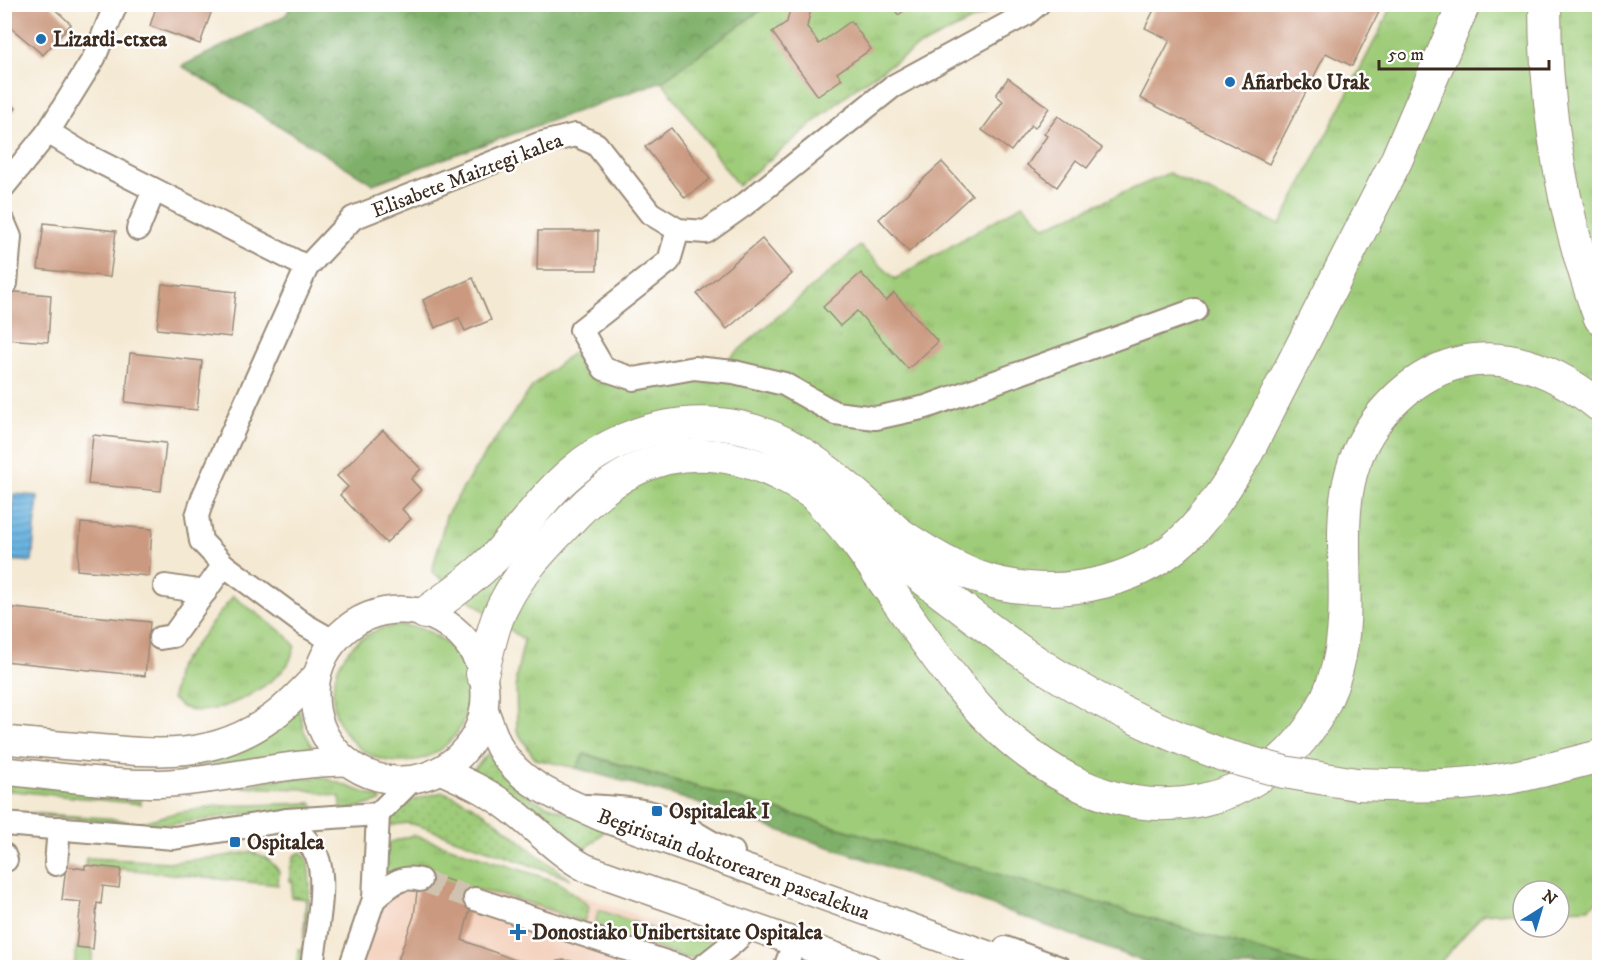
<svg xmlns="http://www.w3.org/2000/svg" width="1604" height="972" viewBox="0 0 1604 972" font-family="'IM FELL DW Pica',serif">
<defs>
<pattern id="grass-tufts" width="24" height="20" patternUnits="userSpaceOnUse" patternTransform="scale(1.5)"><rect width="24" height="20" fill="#9fcc79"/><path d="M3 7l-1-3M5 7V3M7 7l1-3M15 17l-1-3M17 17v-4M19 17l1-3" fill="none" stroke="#8aaf68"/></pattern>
<pattern id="forest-crowns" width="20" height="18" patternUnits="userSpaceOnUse" patternTransform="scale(1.5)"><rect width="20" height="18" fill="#7fb069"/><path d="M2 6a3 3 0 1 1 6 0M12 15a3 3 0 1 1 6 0" fill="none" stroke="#698f56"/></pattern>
<pattern id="garden-dots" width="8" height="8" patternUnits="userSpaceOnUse" patternTransform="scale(1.5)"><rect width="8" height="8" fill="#9fcc79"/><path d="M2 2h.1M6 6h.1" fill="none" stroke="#8aaf68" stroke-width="1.8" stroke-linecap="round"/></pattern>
<pattern id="water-rules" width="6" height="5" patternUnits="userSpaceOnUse" patternTransform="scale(1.5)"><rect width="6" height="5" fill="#68b2e0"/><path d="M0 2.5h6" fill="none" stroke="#5791b5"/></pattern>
</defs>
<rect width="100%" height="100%" fill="#fff"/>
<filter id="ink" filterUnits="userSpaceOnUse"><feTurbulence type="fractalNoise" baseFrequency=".0167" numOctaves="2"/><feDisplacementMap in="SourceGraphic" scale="12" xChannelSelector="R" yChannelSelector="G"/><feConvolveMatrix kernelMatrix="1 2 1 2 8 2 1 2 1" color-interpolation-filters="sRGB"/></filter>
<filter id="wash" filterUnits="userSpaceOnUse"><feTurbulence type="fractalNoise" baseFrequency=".008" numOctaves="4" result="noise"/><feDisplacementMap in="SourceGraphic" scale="24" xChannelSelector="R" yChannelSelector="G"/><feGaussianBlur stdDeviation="1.35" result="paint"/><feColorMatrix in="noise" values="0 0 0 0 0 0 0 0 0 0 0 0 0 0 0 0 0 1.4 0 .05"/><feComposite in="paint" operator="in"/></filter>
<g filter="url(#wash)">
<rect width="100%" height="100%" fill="#f4e9d3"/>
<!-- built -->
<polygon fill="#f4d3c0" points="410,835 784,967 339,968 363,897 368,853"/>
<!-- grass -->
<g fill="url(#grass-tufts)" stroke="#6d7b4c" stroke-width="1.5">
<polygon points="768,5 999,5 985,14 916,48 859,85 738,186 662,81"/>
<polygon points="1393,5 1599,5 1600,899 1589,908 1559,909 1559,891 1523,891 1523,911 1483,914 1436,967 1317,967 585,754 576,768 535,759 517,731 516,678 524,640 432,572 446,516 478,464 532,387 572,353 593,372 629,390 704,380 860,246 895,279 1023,204 1045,227 1169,173 1280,225"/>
<path d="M233 596 286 635 295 646C293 652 291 659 288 664 269 690 196 732 172 698L177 668Z"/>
<circle cx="401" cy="694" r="68"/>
<path d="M299 709 304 731 315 751 177 770V765C204 759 234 755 259 742 274 733 287 721 299 709Z"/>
<polygon points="322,777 380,798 381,801 342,812 340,797 303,789 238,787 273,780"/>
<polygon points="4,783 141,796 141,804 5,790"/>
<path d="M312 803 318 814C295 812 273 810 250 813 223 816 196 823 168 824 116 826 57 816 5 812L106 818 139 823 175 813 218 806Z"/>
<polygon points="413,835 558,882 589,906 584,922 517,899 474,889 382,882 382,845"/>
<path d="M599 910 683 939 723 942C711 950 701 960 685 958L594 926Z"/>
<polygon points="76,947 93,949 91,967 74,968"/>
</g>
<!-- forest -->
<g fill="url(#forest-crowns)" stroke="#5d6d44" stroke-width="1.5">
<polygon points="292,5 292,4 768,5 662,81 373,184 182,66 286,15"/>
<polygon points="584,754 1317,967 1158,967 877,863 676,796 576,768"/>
</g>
<!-- garden -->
<g fill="url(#garden-dots)" stroke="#6d7b4c" stroke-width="1.5">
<path d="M488 753C499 766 508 782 522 792 543 807 584 818 609 827L578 856 469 775Z"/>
<path d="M443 792C478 804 500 825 529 848 542 859 556 869 570 879L420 826 408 823 385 826C400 799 415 799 443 792Z"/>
<path d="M249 852C263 854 270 860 279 871L278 885 85 865 87 858 172 862 219 857Z"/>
<polygon points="301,852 308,860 310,885 302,967 297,967 298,949 303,950 306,899 291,897 293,882 290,881 290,870 294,856"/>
</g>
<!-- water -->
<polygon fill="url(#water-rules)" stroke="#526e7f" stroke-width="1.5" points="14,494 38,496 32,562 8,560"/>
<g id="blocks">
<!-- building -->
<g fill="#cb997f">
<polygon points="4,4 49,4 71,24 43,55 4,22"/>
<polygon points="157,4 214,4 200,44 150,26"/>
<polygon points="791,4 811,8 807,27 819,44 851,21 871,49 837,73 842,79 818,96 772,32 787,22"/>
<polygon points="892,4 914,4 898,15"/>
<polygon points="1157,4 1369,4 1380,10 1352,66 1326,53 1269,164 1140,98 1170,40 1145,28"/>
<polygon points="1008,78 1049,108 1035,128 1031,125 1011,151 982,130 1003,101 996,95"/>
<polygon points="5,99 16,108 5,122"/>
<polygon points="1058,116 1102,148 1087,168 1076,160 1057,187 1027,165 1047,136 1044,134"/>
<polygon points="671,128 710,179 685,198 645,147"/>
<polygon points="942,162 972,195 909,252 879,219"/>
<polygon points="44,223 116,231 110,277 38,269"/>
<polygon points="538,231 598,231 597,270 537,270"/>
<polygon points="762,239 792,274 727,329 697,294"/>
<polygon points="861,273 886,301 894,293 938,342 908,369 857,311 840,326 823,307"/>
<polygon points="473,278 491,320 465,331 459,318 435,328 423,300"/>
<polygon points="162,284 236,292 231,337 157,329"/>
<polygon points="4,291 51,295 48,342 4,339"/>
<polygon points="130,353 202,361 197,410 125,402"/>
<polygon points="383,430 421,469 411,479 421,490 402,509 411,519 386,543 340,495 348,487 337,476"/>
<polygon points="93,435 166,443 161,491 88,484"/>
<polygon points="81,523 152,529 149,576 77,570"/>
<polygon points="4,607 150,622 145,676 4,661"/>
<polygon points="85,865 121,869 119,888 103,886 101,904 97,903 93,949 76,947 81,902 62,900 66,866 85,869"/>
<polygon points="423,871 474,889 475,899 469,913 462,940 536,968 395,968 414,916 417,892"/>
<polygon points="564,960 571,961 579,968 550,968 557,961"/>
</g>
</g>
</g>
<g filter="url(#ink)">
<use href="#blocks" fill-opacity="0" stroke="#988a78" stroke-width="1.5"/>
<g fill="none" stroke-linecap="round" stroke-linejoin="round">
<!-- minor-tunnel -->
<polyline stroke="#cfc3af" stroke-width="22" stroke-dasharray="22 11" stroke-linecap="butt" points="420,880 475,899"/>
<!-- minor casing -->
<g stroke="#988a78" stroke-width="26">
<g id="minor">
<polyline points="48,132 84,154 307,267"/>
<polyline points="4,186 48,132 94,58 116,4"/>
<polyline points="4,223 10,237 6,283"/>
<polyline points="138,229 154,190"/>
<polyline points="678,230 669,261 581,330 604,369 634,379 694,368 734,372 784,384 835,413 876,418 926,407 1195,310"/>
<polyline points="165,586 205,592"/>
<polyline points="160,638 173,636 224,565"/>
<polyline points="333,641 305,625 224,565 201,541 197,516 204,495 307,267 353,218 539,144 575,135 596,144 650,213 678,230 706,232 744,205 892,87 1026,14 1038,4"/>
<path d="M587 806C615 808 644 808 670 819 693 829 709 844 733 852"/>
<path d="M287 820C297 831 311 842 317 856 328 884 315 937 312 968"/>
<polyline points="4,824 174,838 287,820 378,814 413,779"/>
<polyline points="4,855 6,860"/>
<polyline points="56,864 59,828"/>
<path d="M374 899C389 887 399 874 420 880"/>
<polyline points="475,899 684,968"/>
<polyline points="1005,948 1060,968"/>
<polyline points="350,968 374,899 378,814"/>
<polyline points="701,968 734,942 751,926"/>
<polyline points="785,968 795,941"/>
</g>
</g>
<!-- major casing -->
<g stroke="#988a78" stroke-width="30">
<g id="major">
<circle cx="400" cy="695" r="85"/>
<path d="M484 709C490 723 494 739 502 752 524 787 565 800 601 817L1025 968"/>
<path d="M4 740C35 743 65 746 95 748 160 754 214 759 271 718 288 706 302 690 317 675"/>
<path d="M440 770C462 780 485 790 505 805 533 825 556 852 586 868L868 968"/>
<path d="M4 771C57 776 117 786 170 783 230 779 288 762 348 762"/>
</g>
</g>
<!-- highway casing -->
<g stroke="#988a78" stroke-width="34">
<g id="highway">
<path d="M1545 4C1545 113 1562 215 1600 318"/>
<path d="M817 498C831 513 846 528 858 545 911 616 956 700 1029 754 1060 777 1096 796 1135 802 1228 816 1313 760 1337 669 1361 577 1314 484 1390 405 1408 386 1432 370 1458 363 1511 350 1559 373 1600 406"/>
<path d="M900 534C929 554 968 577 1002 584 1069 598 1144 582 1192 531 1214 507 1230 481 1247 453L1396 161 1464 4"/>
<path d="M425 613C450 595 474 578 496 556 522 529 543 496 572 472 633 419 725 406 795 449 836 474 872 509 907 541"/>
<path d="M482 674C489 650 493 623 505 602 522 568 551 541 576 514 636 451 707 437 786 478 823 497 860 529 893 555 938 590 982 625 1029 657 1089 698 1155 730 1223 755"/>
<path d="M1356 784C1394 785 1433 787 1472 783 1515 779 1558 767 1600 756"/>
</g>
</g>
<!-- minor -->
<use href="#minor" stroke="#fff" stroke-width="22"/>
<!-- major -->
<use href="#major" stroke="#fff" stroke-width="27"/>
<!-- highway -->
<use href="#highway" stroke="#fff" stroke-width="32"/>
<!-- highway-bridge casing -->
<g stroke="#988a78" stroke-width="34" stroke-linecap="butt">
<polyline id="highway-bridge" points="1223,755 1284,772 1356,784"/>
</g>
<!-- highway-bridge -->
<use href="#highway-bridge" stroke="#fff" stroke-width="32"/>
</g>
</g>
<!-- markers -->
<g fill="#1f6fb2" stroke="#fff" stroke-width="2">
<circle cx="41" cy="39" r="6"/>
<circle cx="1230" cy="82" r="6"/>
<rect x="651" y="805" width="12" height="12" rx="3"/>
<rect x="229" y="836" width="12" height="12" rx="3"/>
<path d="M515 923h6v6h6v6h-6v6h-6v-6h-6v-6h6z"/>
</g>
<g text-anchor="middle" stroke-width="5" stroke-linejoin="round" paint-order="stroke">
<!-- poi labels -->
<g font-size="21" font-weight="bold" fill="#3b2a1e" stroke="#fff" text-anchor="start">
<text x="53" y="46">Lizardi-etxea</text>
<text x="1242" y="89">Añarbeko Urak</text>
<text x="669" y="818">Ospitaleak I</text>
<text x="247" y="849">Ospitalea</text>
<text x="532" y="939">Donostiako Unibertsitate Ospitalea</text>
</g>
<!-- street labels -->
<g font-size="21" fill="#3b2a1e" stroke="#fff">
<text transform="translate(467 175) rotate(-21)" y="7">Elisabete Maiztegi kalea</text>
<text transform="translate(734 864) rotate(20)" y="7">Begiristain doktorearen pasealekua</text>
</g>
</g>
<!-- margin -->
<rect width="1604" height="972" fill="none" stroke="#fff" stroke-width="24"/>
<!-- north arrow -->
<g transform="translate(1541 909) rotate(37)"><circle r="28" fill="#ffffff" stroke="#b1aaa5" stroke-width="1.5"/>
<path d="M0-4.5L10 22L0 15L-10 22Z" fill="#1f6fb2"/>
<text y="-9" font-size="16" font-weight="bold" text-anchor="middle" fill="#3b2a1e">N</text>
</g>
<!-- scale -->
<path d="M1379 60v9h170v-9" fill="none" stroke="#3b2a1e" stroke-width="3"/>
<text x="1388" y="60" font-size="18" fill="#3b2a1e" stroke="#ffffff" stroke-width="4.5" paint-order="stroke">50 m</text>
</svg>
